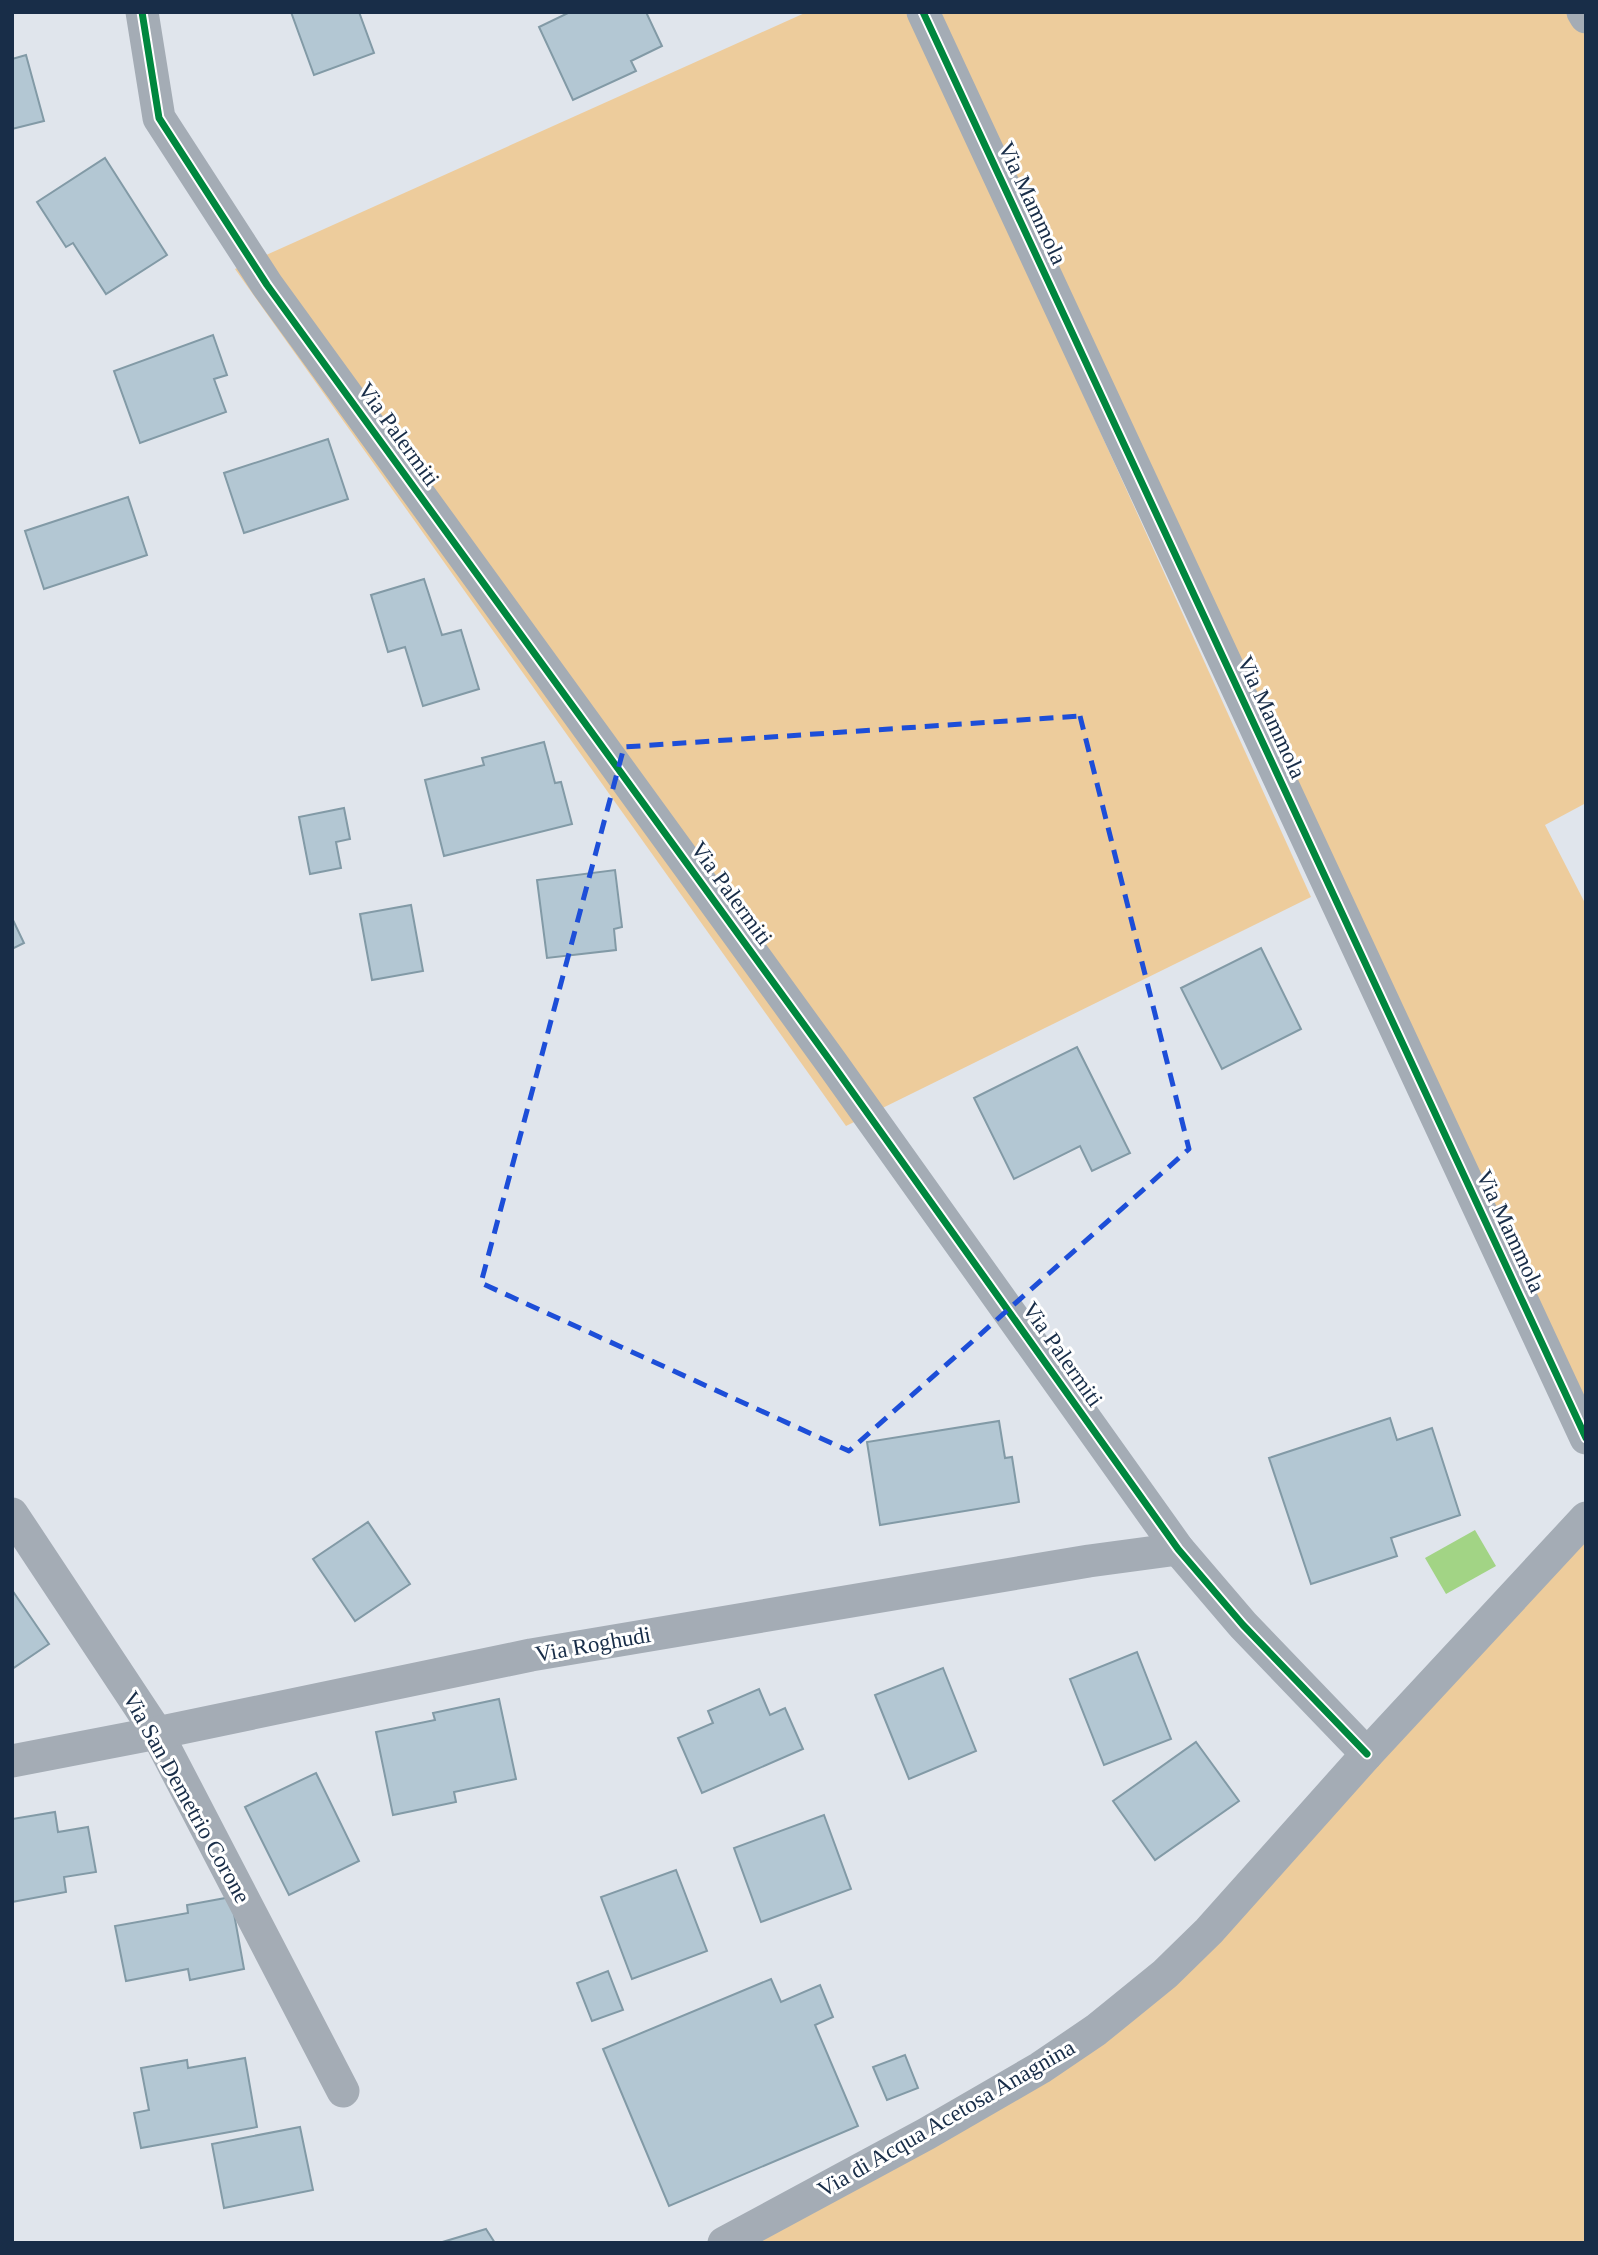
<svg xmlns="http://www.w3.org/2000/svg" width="1598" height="2255" viewBox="0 0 1598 2255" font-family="'Times New Roman',serif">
<rect width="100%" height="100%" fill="#e0e5ec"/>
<!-- green -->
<g fill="#edcc9c">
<polygon points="807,12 910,12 1311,897 846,1126 235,269"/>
<polygon points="924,12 1583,12 1586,17 1586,803 1545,825 1586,905 1586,1438"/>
<polygon points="1586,1518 1586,2243 744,2243 1188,1952"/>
</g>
<!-- water -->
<polygon fill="#a2d485" points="1475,1530 1496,1566 1446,1594 1425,1558"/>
<!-- building -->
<g fill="#b3c7d3" stroke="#829aa6" stroke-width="2">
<polygon points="291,12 359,12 374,53 314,75"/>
<polygon points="570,12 646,12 662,46 631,61 636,71 573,100 539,27"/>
<polygon points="26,55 44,121 12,129 12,59"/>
<polygon points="105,158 167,255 106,294 73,243 66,247 37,202"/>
<polygon points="213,335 227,375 214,379 226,412 140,443 114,371"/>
<polygon points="328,439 348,499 244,533 224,473"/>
<polygon points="128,497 147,555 44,589 25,531"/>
<polygon points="424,579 442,635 461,630 479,689 423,706 405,647 388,652 371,595"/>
<polygon points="544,742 555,783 561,782 572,824 444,856 425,780 484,765 482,758"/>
<polygon points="344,808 350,839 336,842 341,868 310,874 299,817"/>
<polygon points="615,870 622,927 614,929 616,950 547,958 537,880"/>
<polygon points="411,905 423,971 372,980 360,914"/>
<polygon points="12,918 24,943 12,949"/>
<polygon points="1261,948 1301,1029 1222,1069 1181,988"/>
<polygon points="1077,1047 1130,1153 1092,1171 1080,1146 1014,1179 974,1098"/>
<polygon points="1390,1418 1397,1440 1432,1428 1460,1515 1391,1538 1397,1556 1311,1584 1269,1458"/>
<polygon points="999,1421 1005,1458 1012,1457 1019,1502 880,1525 867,1442"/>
<polygon points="368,1522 410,1584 355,1621 313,1559"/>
<polygon points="12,1590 49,1644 12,1669"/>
<polygon points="1137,1652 1171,1739 1104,1765 1070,1679"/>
<polygon points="943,1668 976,1751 909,1779 875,1695"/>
<polygon points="759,1689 770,1715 785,1708 803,1749 702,1793 678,1738 713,1723 708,1711"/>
<polygon points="499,1699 516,1779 454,1792 456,1802 393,1815 376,1732 435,1720 433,1713"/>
<polygon points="1196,1742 1239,1801 1155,1860 1113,1801"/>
<polygon points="316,1773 359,1861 289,1895 245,1807"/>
<polygon points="55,1812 58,1832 88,1827 96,1872 64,1877 66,1892 12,1902 12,1819"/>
<polygon points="824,1815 851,1889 761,1922 734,1848"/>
<polygon points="676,1870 707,1951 632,1979 601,1897"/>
<polygon points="231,1897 244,1969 190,1980 188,1969 126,1981 115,1926 188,1913 187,1905"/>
<polygon points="608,1971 623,2010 592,2021 577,1983"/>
<polygon points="771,1979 781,2002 820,1985 833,2017 815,2025 858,2126 669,2206 603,2049"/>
<polygon points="905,2055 918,2088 887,2100 873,2067"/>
<polygon points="245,2058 257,2127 141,2148 134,2113 149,2110 141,2068 187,2060 188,2068"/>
<polygon points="300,2127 313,2190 224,2208 212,2144"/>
<polygon points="486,2229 495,2243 439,2243"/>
</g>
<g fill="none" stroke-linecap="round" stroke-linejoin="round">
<!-- street -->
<g stroke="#a4acb5" stroke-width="33">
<polyline points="142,12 159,118 267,285 831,1062 1178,1549 1243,1625 1367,1754"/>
<polyline points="923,12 1586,1438"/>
<polyline points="1583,12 1586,17"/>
<polyline points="12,1514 157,1733 343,2091"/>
<polyline points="12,1761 157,1733 531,1655 1089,1561 1178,1549"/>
<polyline points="724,2243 926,2134 1040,2068 1096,2030 1165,1974 1209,1931 1367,1754 1586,1518"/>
</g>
<!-- cycleway casing -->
<g stroke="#fff" stroke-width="11">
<g id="cycleway">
<polyline points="142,12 159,118 267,285 831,1062 1178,1549 1243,1625 1367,1754"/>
<polyline points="923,12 1586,1438"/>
</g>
</g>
<!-- cycleway -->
<use href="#cycleway" stroke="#00873e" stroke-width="7"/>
</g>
<!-- marked area -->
<path fill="none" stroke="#1d4ed8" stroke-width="5" stroke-dasharray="14 9" stroke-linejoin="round" d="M1080 716 1189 1149 849 1451 481 1283 624 747Z"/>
<g text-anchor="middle" stroke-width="6" stroke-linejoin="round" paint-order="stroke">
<!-- street labels -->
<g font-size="23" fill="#182d48" stroke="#fff">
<text transform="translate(1033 203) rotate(65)" y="8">Via Mammola</text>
<text transform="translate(399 434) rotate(54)" y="8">Via Palermiti</text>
<text transform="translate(1272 717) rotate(65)" y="8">Via Mammola</text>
<text transform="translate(732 893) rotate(54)" y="8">Via Palermiti</text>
<text transform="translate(1511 1231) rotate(65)" y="8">Via Mammola</text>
<text transform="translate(1063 1354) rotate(55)" y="8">Via Palermiti</text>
<text transform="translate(593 1644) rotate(-10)" y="8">Via Roghudi</text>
<text transform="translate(187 1797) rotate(61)" y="8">Via San Demetrio Corone</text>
<text transform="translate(946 2118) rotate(-30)" y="8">Via di Acqua Acetosa Anagnina</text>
</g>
</g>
<!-- border -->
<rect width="1598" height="2255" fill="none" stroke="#182d48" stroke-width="28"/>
</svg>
